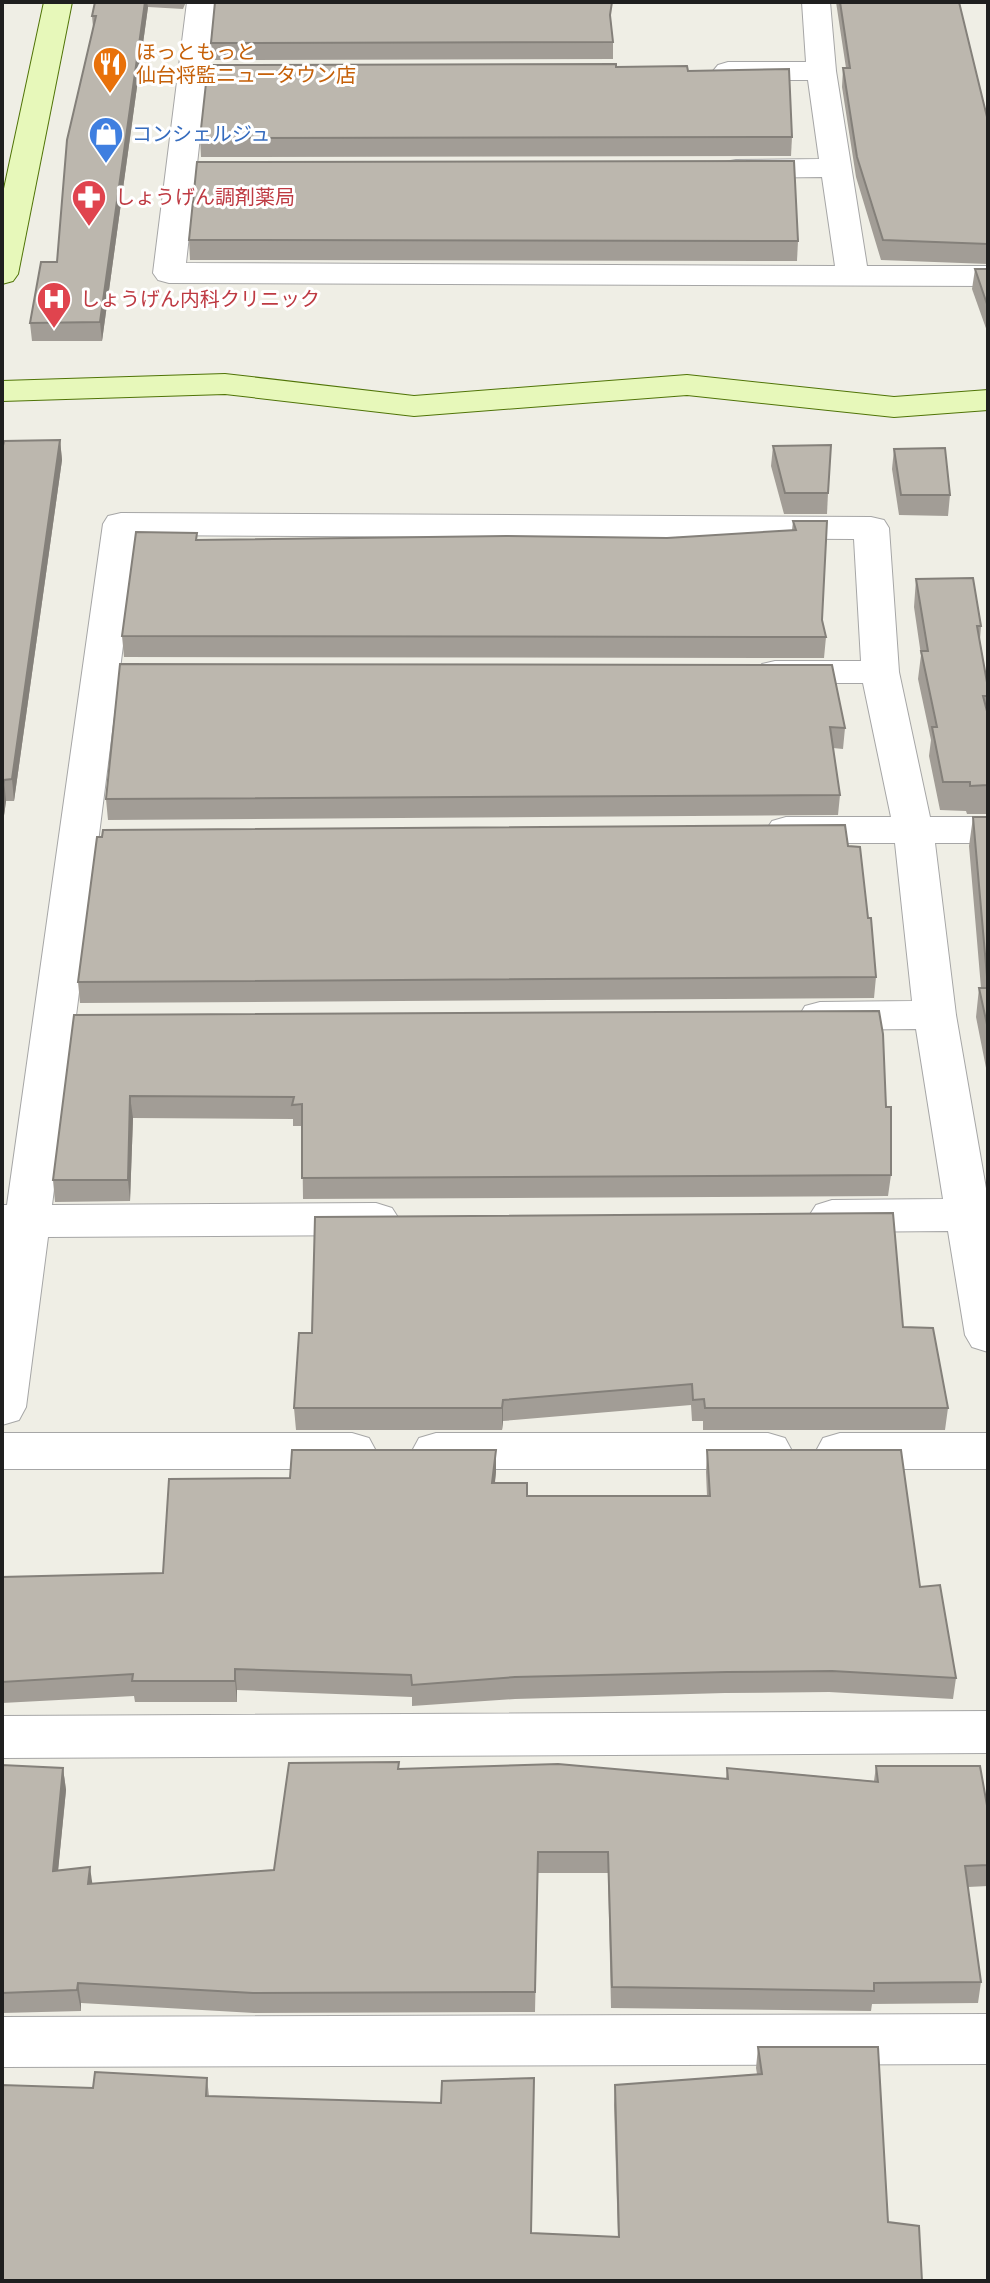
<svg xmlns="http://www.w3.org/2000/svg" width="990" height="2283" viewBox="0 0 990 2283" font-family="'Titillium Web','Noto Sans JP',sans-serif">
<rect width="100%" height="100%" fill="#efeee5"/>
<g fill="none" stroke-linecap="round" stroke-linejoin="round">
<!-- street casing -->
<g stroke="#a6a6a6" stroke-width="2">
<g id="street">
<polygon points="187,2 215,2 186,263 835,266 822,177 736,178 725,176 721,169 725,162 736,160 819,159 808,80 728,80 718,77 713,71 718,65 728,62 806,62 802,2 830,2 836,71 867,266 988,266 988,286 169,283 158,280 153,273"/>
<polygon points="121,513 871,517 884,520 889,528 899,672 930,817 988,817 988,843 935,843 956,1015 988,1200 988,1352 972,1347 965,1335 948,1231 832,1232 816,1227 809,1216 816,1205 832,1200 943,1199 916,1029 820,1030 805,1026 799,1016 805,1006 820,1002 912,1001 895,843 786,843 772,839 766,830 772,821 786,817 891,817 863,683 775,683 762,680 756,672 762,664 775,661 861,661 854,539 137,535 52,1205 376,1203 392,1208 399,1219 392,1230 376,1235 48,1237 26,1407 19,1420 2,1425 2,1205 7,1205 103,524 108,516"/>
<polygon points="2,1433 352,1433 369,1438 376,1451 369,1464 352,1469 2,1469"/>
<polygon points="436,1433 768,1433 785,1438 792,1451 785,1464 768,1469 436,1469 419,1464 412,1451 419,1438"/>
<polygon points="840,1433 988,1433 988,1469 840,1469 823,1464 816,1451 823,1438"/>
<polygon points="988,1711 988,1753 2,1758 2,1716"/>
<polygon points="988,2014 988,2064 2,2067 2,2017"/>
</g>
</g>
<!-- secondary casing -->
<g stroke="#507407" stroke-width="2">
<g id="secondary">
<polygon points="44,2 72,2 18,274 13,281 2,284 2,198"/>
<polygon points="225,374 414,396 687,375 894,397 988,390 988,410 894,417 687,395 414,416 225,394 2,401 2,381"/>
</g>
</g>
<!-- street -->
<use href="#street" fill="#fff" fill-rule="evenodd"/>
<!-- secondary -->
<use href="#secondary" fill="#e7f8ba" fill-rule="evenodd"/>
</g>
<!-- wall -->
<g fill="#a29d96">
<polygon points="95,2 186,2 183,9 148,7 102,341 32,341 30,323 57,262 93,27 92,16"/>
<polygon points="836,2 959,2 988,121 988,264 881,260 856,177 842,87 843,68 846,68"/>
<polygon points="611,21 613,42 613,59 212,60 211,43"/>
<polygon points="616,67 688,71 792,137 791,156 201,157 200,138"/>
<polygon points="189,240 798,241 797,261 190,260"/>
<polygon points="975,269 988,269 988,334 972,289"/>
<polygon points="60,440 62,460 14,801 6,801 2,830 2,450"/>
<polygon points="773,446 828,493 827,514 784,514 771,466"/>
<polygon points="894,449 950,495 948,516 899,515 892,469"/>
<polygon points="793,521 822,620 826,637 824,658 124,657 122,636 198,540 667,538 792,530"/>
<polygon points="916,579 981,626 980,640 988,688 988,814 967,814 966,811 940,810 929,756 931,740 918,679 921,655 914,607"/>
<polygon points="120,664 845,728 843,749 833,748 840,795 838,815 108,820 106,799"/>
<polygon points="973,817 988,817 988,1078 976,1017 979,988 981,988 969,846"/>
<polygon points="848,846 876,977 874,998 80,1003 78,982"/>
<polygon points="74,1015 886,1107 891,1175 888,1196 303,1199 302,1126 293,1126 293,1119 133,1118 130,1201 55,1202 53,1180"/>
<polygon points="903,1327 948,1408 945,1430 703,1430 703,1421 692,1421 691,1405 503,1421 502,1430 296,1430 294,1408"/>
<polygon points="707,1450 920,1587 956,1678 953,1699 829,1692 725,1693 515,1699 412,1706 412,1697 237,1690 237,1702 135,1702 134,1696 2,1703 2,1577 163,1573 290,1478 496,1472 495,1483 527,1496 707,1496 706,1472"/>
<polygon points="2,1765 63,1768 66,1790 58,1870 93,1884 274,1870 399,1769 726,1779 727,1768 874,1781 876,1766 988,1811 988,1886 968,1887 981,1982 978,2003 872,2004 871,2011 611,2008 608,1873 538,1873 535,2012 254,2013 81,2003 81,2011 2,2013"/>
<polygon points="758,2047 888,2222 2,2281 93,2088 207,2078 209,2096 531,2233 618,2237 614,2105 615,2085 757,2074 756,2068"/>
</g>
<!-- shaded-wall -->
<g fill="#84807a">
<polygon points="145,2 147,2 148,7 102,341 100,322"/>
<polygon points="60,440 62,460 14,801 12,779"/>
<polygon points="4,780 6,801 2,830 2,790"/>
<polygon points="130,1096 133,1118 130,1201 128,1180"/>
<polygon points="503,1400 503,1421 502,1430 502,1408"/>
<polygon points="496,1450 496,1472 492,1505 492,1483"/>
<polygon points="235,1669 237,1690 237,1702 235,1681"/>
<polygon points="63,1768 66,1790 56,1892 53,1871"/>
<polygon points="90,1867 93,1888 88,1884"/>
<polygon points="78,1983 81,2003 81,2011 77,1990"/>
</g>
<!-- building -->
<g fill="#bcb7ae" stroke="#84807a" stroke-width="2">
<polygon points="95,2 145,2 100,322 30,323 41,262 57,262 67,140 96,16 92,16"/>
<polygon points="215,2 612,2 610,15 613,42 211,43"/>
<polygon points="840,2 959,2 988,121 988,244 883,240 857,157 843,68 850,68"/>
<polygon points="616,64 616,67 687,66 688,71 789,69 792,137 200,138 208,65"/>
<polygon points="794,161 798,241 189,240 197,162"/>
<polygon points="975,269 988,269 988,307"/>
<polygon points="60,440 12,779 4,780 2,790 2,450 4,441"/>
<polygon points="831,445 828,493 785,493 773,446"/>
<polygon points="945,448 950,495 901,495 894,449"/>
<polygon points="793,521 827,521 822,620 826,637 122,636 136,532 197,533 196,540 506,536 667,538 796,530"/>
<polygon points="973,578 981,626 977,626 988,688 988,696 983,696 988,715 988,785 970,786 970,782 943,782 932,727 937,727 921,651 928,651 916,579"/>
<polygon points="120,664 832,665 845,728 830,727 840,795 106,799"/>
<polygon points="973,817 988,817 988,1029 979,988 988,988"/>
<polygon points="845,825 848,846 860,847 868,918 871,918 876,977 78,982 97,837 102,837 103,830"/>
<polygon points="879,1011 883,1034 886,1107 891,1107 891,1175 302,1178 302,1104 292,1105 294,1097 130,1096 128,1180 53,1180 74,1015"/>
<polygon points="893,1213 903,1327 933,1328 948,1408 705,1408 704,1399 693,1400 692,1384 503,1400 502,1408 294,1408 299,1333 312,1333 315,1217"/>
<polygon points="292,1450 496,1450 492,1483 527,1483 527,1496 710,1496 707,1450 901,1450 920,1587 940,1585 956,1678 832,1671 727,1672 515,1677 412,1685 411,1675 235,1669 235,1681 132,1681 133,1674 2,1682 2,1577 163,1573 169,1479 290,1478"/>
<polygon points="399,1762 398,1769 558,1764 728,1779 727,1768 878,1782 876,1766 980,1766 988,1811 988,1865 965,1866 981,1982 874,1983 874,1991 612,1987 608,1852 538,1852 535,1992 253,1993 78,1983 77,1990 2,1993 2,1765 63,1768 53,1871 90,1867 88,1884 274,1870 289,1763"/>
<polygon points="758,2047 878,2047 888,2222 919,2226 922,2281 2,2281 2,2085 93,2088 95,2072 207,2078 206,2096 441,2103 442,2081 534,2078 531,2233 619,2237 615,2085 762,2074"/>
</g>
<!-- icons -->
<defs>
<g id="restaurant-pin" transform="scale(1.8)"><path d="M0 17L-7.5 6A9.5 9.5 0 1 1 7.5 6Z" fill="#e8710a" stroke="#fff"/><path d="M-5-6h1v4h1v-4h1v4h1v-4h1v5L-1.5 .5V6h-2V.5L-5-1ZM5-6V6H3V1.5H1.5Q1.5-4 5-6Z" fill="#fff"/></g>
<g id="shop-pin" transform="scale(1.8)"><path d="M0 17L-7.5 6A9.5 9.5 0 1 1 7.5 6Z" fill="#3f7fe0" stroke="#fff"/><path d="M-5-2.5h2.3a2.7 3.5 0 0 1 5.4 0H5L5.5 6h-11ZM-1.5-2.5h3a1.5 2.3 0 0 0-3 0Z" fill="#fff"/></g>
<g id="pharmacy-pin" transform="scale(1.8)"><path d="M0 17L-7.5 6A9.5 9.5 0 1 1 7.5 6Z" fill="#e0444e" stroke="#fff"/><path d="M-2-6h4v4h4v4h-4v4h-4v-4h-4v-4h4Z" fill="#fff"/></g>
<g id="hospital-pin" transform="scale(1.8)"><path d="M0 17L-7.5 6A9.5 9.5 0 1 1 7.5 6Z" fill="#e0444e" stroke="#fff"/><path d="M-5-5h3v3.5h4V-5h3V5h-3V1.5h-4V5h-3Z" fill="#fff"/></g>
</defs>
<g fill-rule="evenodd">
<use href="#restaurant-pin" x="110" y="64"/>
<use href="#shop-pin" x="106" y="134"/>
<use href="#pharmacy-pin" x="89" y="197"/>
<use href="#hospital-pin" x="54" y="299"/>
</g>
<g text-anchor="middle" stroke-width="6" stroke-linejoin="round" paint-order="stroke">
<!-- far-food labels -->
<g font-size="20" fill="#c56008" stroke="#fff" text-anchor="start">
<text x="136" y="59">ほっともっと<tspan x="136" dy="23">仙台将監ニュータウン店</tspan></text>
</g>
<!-- far-shop labels -->
<g font-size="20" fill="#366cbe" stroke="#fff" text-anchor="start">
<text x="132" y="141">コンシェルジュ</text>
</g>
<!-- far-health labels -->
<g font-size="20" fill="#be3a42" stroke="#fff" text-anchor="start">
<text x="115" y="204">しょうげん調剤薬局</text>
<text x="80" y="306">しょうげん内科クリニック</text>
</g>
</g>
<!-- border -->
<rect width="990" height="2283" fill="none" stroke="#1f1f1f" stroke-width="8"/>
</svg>
